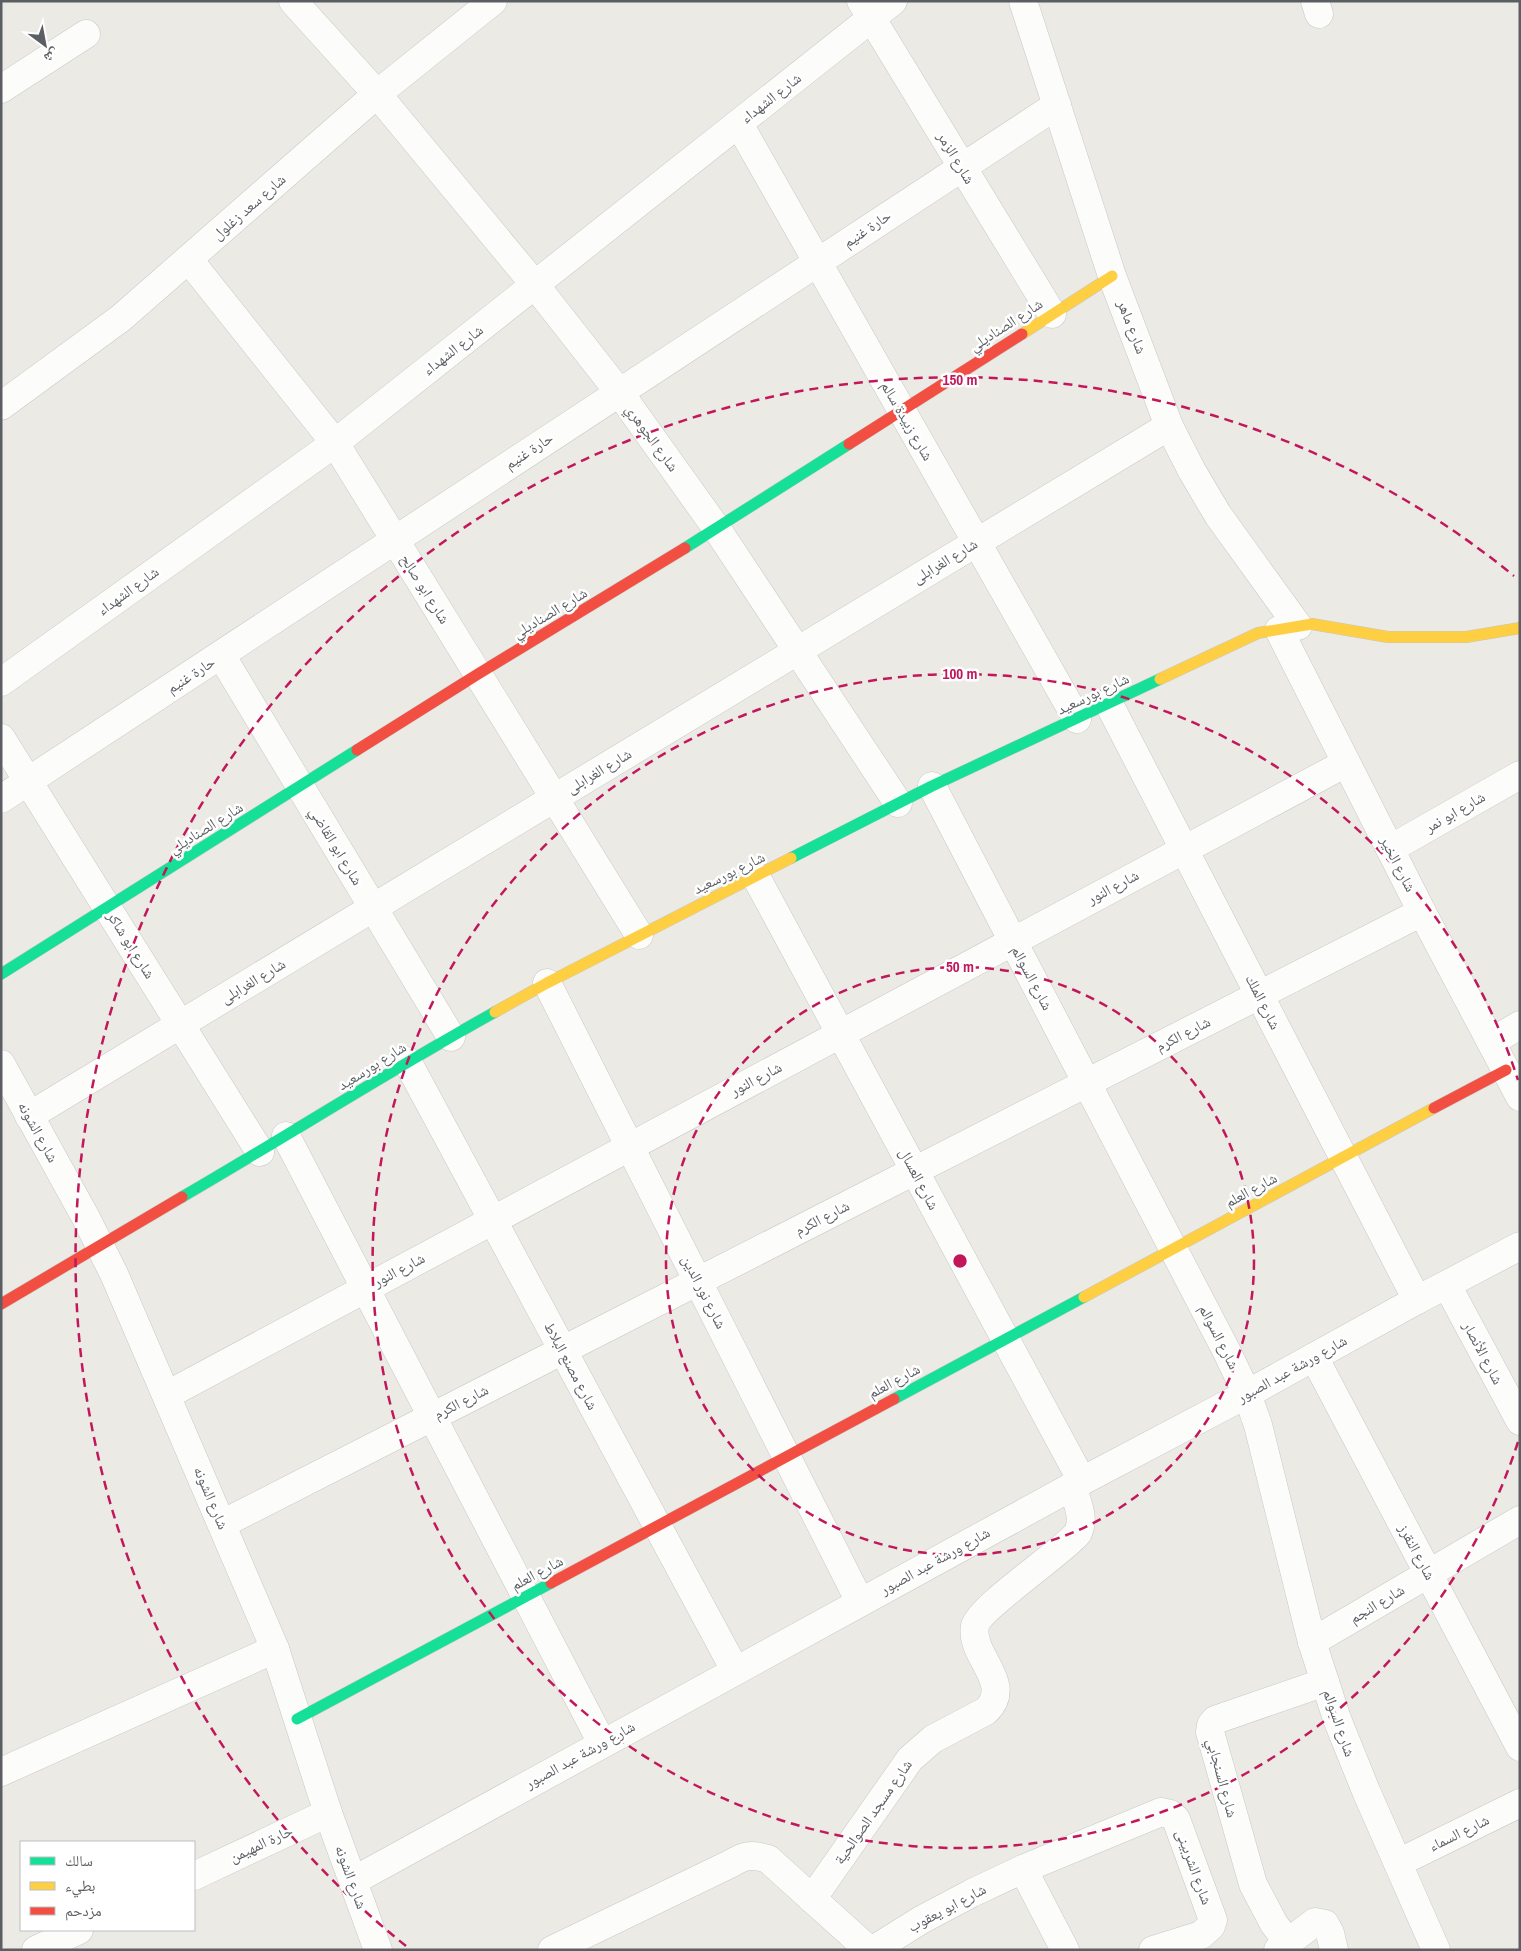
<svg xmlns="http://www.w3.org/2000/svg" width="1521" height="1951" viewBox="0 0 1521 1951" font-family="'Archivo Narrow','Noto Naskh Arabic',sans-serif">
<rect width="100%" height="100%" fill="#ebeae5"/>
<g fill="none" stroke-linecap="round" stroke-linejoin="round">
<!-- street casing -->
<g stroke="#c8c8c7" stroke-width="29">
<g id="street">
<polyline points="293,1 377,94 535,285 619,392 717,529 898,803"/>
<polyline points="861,1 1052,314"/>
<polyline points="1023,1 1112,276 1169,426 1192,471 1218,515 1298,626"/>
<polyline points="1315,1 1319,14"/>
<polyline points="1,89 86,34"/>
<polyline points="739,124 1077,719"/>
<polyline points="189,260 335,443 639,935"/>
<polyline points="1,406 121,318 377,94 493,1"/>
<polyline points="1279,630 1422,912 1520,1097"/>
<polyline points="221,655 451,1037"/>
<polyline points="1,682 335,443 893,1"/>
<polyline points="1109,704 1417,1300"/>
<polyline points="1,738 260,1152"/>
<polyline points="932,786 1227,1352 1247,1394 1258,1425 1312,1642 1337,1719 1366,1791 1436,1950"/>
<polyline points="1,799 1057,105"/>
<polyline points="1390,849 1520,775"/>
<polyline points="756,877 1082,1481"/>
<polyline points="547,983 860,1602"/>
<polyline points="1491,1042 1520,1025"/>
<polyline points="407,1061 735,1670"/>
<polyline points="1,1064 86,1218 114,1274 275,1649 328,1813 378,1950"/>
<polyline points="29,1116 1169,426"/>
<polyline points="286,1136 602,1743"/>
<polyline points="1447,1285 1520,1421"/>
<polyline points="1314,1357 1520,1747"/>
<polyline points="167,1395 1346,763"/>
<polyline points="222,1524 1422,912"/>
<polyline points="1312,1642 1520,1520"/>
<polyline points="1,1772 275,1649"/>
<polyline points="1398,1863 1520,1803"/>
<polyline points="1023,1869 1065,1950"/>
<polyline points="194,1876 328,1813"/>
<polyline points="353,1881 1082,1481 1247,1394 1417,1300 1520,1246"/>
<path d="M812 1899 910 1759 933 1739 986 1711C1015 1683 969 1656 975 1626 979 1608 1061 1553 1078 1533 1085 1517 1077 1502 1072 1486"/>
<polyline points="1288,1942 1274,1924 1253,1884 1210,1732 1211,1725 1215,1720 1325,1682"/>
<polyline points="36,1950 79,1930"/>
<path d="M552 1950 730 1864C745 1855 751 1854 768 1859L869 1950"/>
<polyline points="873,1950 921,1920 972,1893 1023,1869 1161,1812 1170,1814 1176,1819 1213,1920 1211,1926 1201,1935 1153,1950"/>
<polyline points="1278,1950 1315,1922 1325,1924 1330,1933 1334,1950"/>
</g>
</g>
<!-- fast casing -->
<g stroke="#c7c7c7" stroke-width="12">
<g id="fast">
<polyline points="685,548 849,444"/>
<polyline points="791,858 932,786 1160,679"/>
<polyline points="1,974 357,750"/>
<path d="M182 1197C287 1136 389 1071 495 1012"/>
<polyline points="894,1399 1084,1297"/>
<polyline points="297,1719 551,1583"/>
</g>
</g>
<!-- slow casing -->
<g stroke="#c7c7c7" stroke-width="12">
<g id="slow">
<polyline points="1022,334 1112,276"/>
<polyline points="1160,679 1258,633 1312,624 1388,637 1466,637 1520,628"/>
<polyline points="495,1012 547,983 791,858"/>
<polyline points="1084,1297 1434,1108"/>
</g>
</g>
<!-- jam casing -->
<g stroke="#c7c7c7" stroke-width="12">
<g id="jam">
<polyline points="849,444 1022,334"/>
<polyline points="357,750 478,674 685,548"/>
<polyline points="1434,1108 1506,1070"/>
<polyline points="1,1304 182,1197"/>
<polyline points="551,1583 894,1399"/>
</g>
</g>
<!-- street -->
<use href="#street" stroke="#fcfcfb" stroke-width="28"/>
<!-- fast -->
<use href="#fast" stroke="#16e098" stroke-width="11"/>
<!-- slow -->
<use href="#slow" stroke="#ffcf43" stroke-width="11"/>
<!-- jam -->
<use href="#jam" stroke="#f24e42" stroke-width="11"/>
</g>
<!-- distance rings -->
<g fill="none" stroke="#c2185b" stroke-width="2.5" stroke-dasharray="9 6">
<circle cx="960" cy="1261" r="294"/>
<path d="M1518 1442A587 587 0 1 1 1518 1080"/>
<path d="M406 1946A881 881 0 1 1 1514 576"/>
</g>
<g text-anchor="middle" stroke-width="5" stroke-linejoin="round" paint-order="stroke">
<!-- street labels -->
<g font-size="15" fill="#5b5f63" stroke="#fff">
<text transform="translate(771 98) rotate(-38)" y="5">شارع الشهداء</text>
<text transform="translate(956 158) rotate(59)" y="5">شارع الزمر</text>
<text transform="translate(249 207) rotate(-41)" y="5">شارع سعد زغلول</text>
<text transform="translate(867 229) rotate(-34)" y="5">حارة غنيم</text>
<text transform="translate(1006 325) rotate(-33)" y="5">شارع الصناديلي</text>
<text transform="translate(1132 327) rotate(69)" y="5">شارع ماهر</text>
<text transform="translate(453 350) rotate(-38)" y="5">شارع الشهداء</text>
<text transform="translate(907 421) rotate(60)" y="5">شارع زبيدة سالم</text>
<text transform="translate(652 438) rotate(54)" y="5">شارع الجوهري</text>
<text transform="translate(529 451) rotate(-33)" y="5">حارة غنيم</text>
<text transform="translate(945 561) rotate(-31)" y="5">شارع الغرابلى</text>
<text transform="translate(425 589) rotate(58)" y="5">شارع ابو صالح</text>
<text transform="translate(128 591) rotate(-36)" y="5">شارع الشهداء</text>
<text transform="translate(550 613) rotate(-31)" y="5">شارع الصناديلي</text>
<text transform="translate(191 675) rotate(-33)" y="5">حارة غنيم</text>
<text transform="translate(1093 694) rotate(-25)" y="5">شارع بورسعيد</text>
<text transform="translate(599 771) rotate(-31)" y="5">شارع الغرابلى</text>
<text transform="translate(1455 812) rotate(-30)" y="5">شارع ابو نمر</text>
<text transform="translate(206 828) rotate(-32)" y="5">شارع الصناديلي</text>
<text transform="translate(336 846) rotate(59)" y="5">شارع ابو القاضي</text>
<text transform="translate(1398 864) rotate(63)" y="5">شارع الخير</text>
<text transform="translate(729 873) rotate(-26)" y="5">شارع بورسعيد</text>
<text transform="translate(1113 887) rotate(-28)" y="5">شارع النور</text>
<text transform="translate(131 945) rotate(58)" y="5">شارع ابو شاكر</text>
<text transform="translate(1032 978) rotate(62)" y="5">شارع السوالم</text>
<text transform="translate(253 981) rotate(-31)" y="5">شارع الغرابلى</text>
<text transform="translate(1263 1002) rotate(63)" y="5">شارع الملك</text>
<text transform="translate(1183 1034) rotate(-27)" y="5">شارع الكرم</text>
<text transform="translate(372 1066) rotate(-32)" y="5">شارع بورسعيد</text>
<text transform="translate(756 1079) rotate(-28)" y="5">شارع النور</text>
<text transform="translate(38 1132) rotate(61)" y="5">شارع الشونه</text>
<text transform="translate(919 1179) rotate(62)" y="5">شارع العسال</text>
<text transform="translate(1251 1190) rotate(-28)" y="5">شارع العلم</text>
<text transform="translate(822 1218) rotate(-27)" y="5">شارع الكرم</text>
<text transform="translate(399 1270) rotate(-28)" y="5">شارع النور</text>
<text transform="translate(704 1292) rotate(63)" y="5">شارع نور الدين</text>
<text transform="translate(1219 1337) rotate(63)" y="5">شارع السوالم</text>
<text transform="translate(1483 1353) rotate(62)" y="5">شارع الأنصار</text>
<text transform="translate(571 1366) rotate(62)" y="5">شارع مصنع البلاط</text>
<text transform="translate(1292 1369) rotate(-29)" y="5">شارع ورشة عبد الصبور</text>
<text transform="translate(894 1381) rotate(-28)" y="5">شارع العلم</text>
<text transform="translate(461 1402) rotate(-27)" y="5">شارع الكرم</text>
<text transform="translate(211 1498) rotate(67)" y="5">شارع الشونه</text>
<text transform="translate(1417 1552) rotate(62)" y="5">شارع النقرز</text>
<text transform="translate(935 1561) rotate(-29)" y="5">شارع ورشة عبد الصبور</text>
<text transform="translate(537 1573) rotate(-28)" y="5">شارع العلم</text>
<text transform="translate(1377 1604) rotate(-31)" y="5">شارع النجم</text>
<text transform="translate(1339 1723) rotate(71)" y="5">شارع السوالم</text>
<text transform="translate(580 1755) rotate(-29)" y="5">شارع ورشة عبد الصبور</text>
<text transform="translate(1222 1778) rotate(75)" y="5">شارع السنجابي</text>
<text transform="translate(873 1812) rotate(-55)" y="5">شارع مسجد الصوالحية</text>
<text transform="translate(1459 1833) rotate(-26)" y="5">شارع السماء</text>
<text transform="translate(261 1844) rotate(-25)" y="5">حارة المهيمن</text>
<text transform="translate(1194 1867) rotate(70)" y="5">شارع الشربينى</text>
<text transform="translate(351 1877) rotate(70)" y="5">شارع الشونه</text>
<text transform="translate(947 1908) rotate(-28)" y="5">شارع ابو يعقوب</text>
</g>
</g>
<circle cx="960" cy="1261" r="8" fill="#c2185b" stroke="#fff" stroke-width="2.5"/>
<g font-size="15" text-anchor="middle" font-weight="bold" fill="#c2185b" stroke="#fff" stroke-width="5" stroke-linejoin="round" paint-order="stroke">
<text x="960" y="385">150 m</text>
<text x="960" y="679">100 m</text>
<text x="960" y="972">50 m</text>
</g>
<!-- border -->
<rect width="1521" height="1951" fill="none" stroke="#5b5f63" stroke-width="5"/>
<!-- legend -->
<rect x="20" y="1841" width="175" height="90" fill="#ffffff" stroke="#bdbfc1"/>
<rect x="30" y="1857" width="25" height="8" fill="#16e098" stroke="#bdbfc1"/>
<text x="65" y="1866" font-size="15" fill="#5b5f63">سالك</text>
<rect x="30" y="1882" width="25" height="8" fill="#ffcf43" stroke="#bdbfc1"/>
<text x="65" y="1891" font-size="15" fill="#5b5f63">بطيء</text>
<rect x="30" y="1907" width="25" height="8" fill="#f24e42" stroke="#bdbfc1"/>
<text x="65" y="1916" font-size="15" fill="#5b5f63">مزدحم</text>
<!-- north arrow -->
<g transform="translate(45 45) rotate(148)" stroke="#ffffff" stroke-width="4" paint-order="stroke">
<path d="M0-4L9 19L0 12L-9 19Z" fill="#5b5f63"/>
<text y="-8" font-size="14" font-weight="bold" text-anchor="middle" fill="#5b5f63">ش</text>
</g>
</svg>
